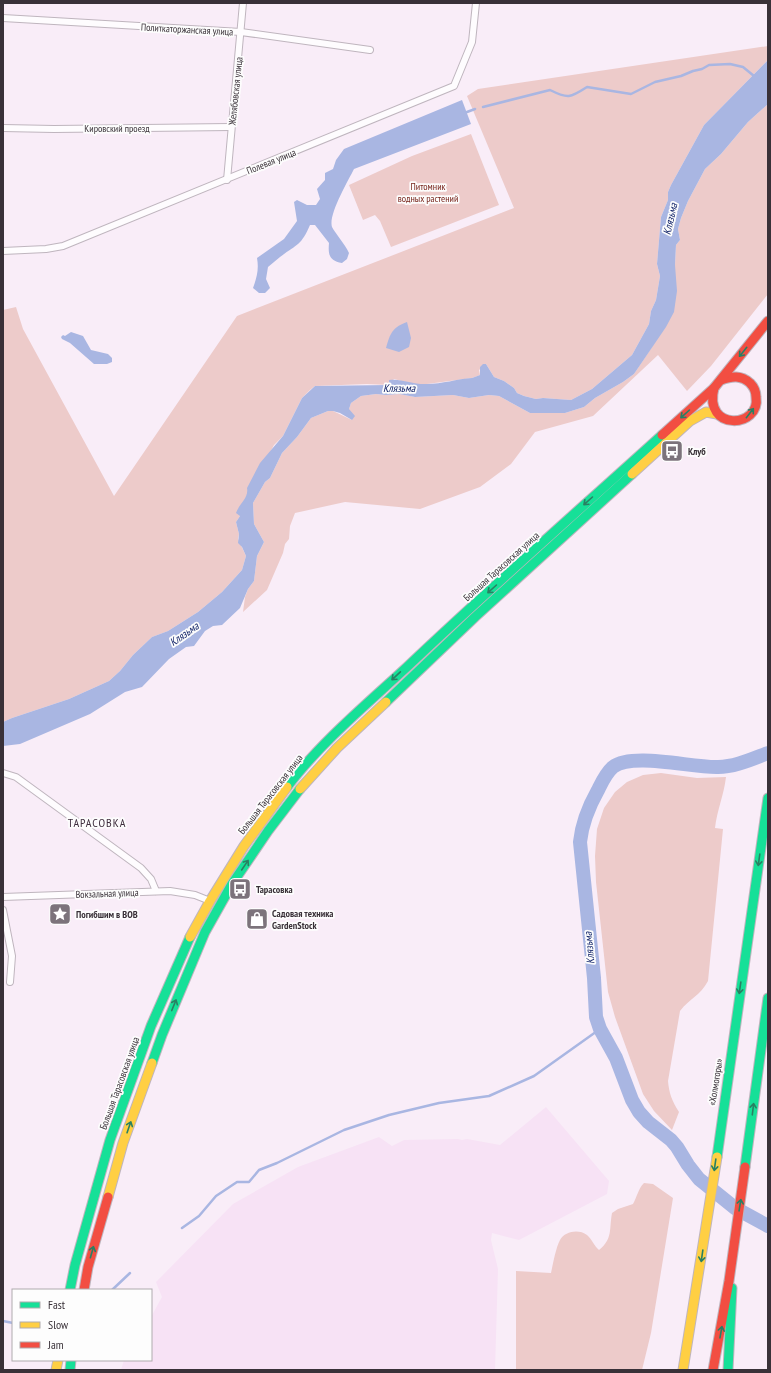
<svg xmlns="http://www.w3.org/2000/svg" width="771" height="1373" viewBox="0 0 771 1373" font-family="'PT Sans Narrow',sans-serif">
<rect width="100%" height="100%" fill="#f9edf8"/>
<!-- built -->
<polygon fill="#f7e2f5" points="546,1107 609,1181 607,1194 519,1240 492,1233 491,1240 498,1269 495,1370 121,1370 124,1360 151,1360 151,1317 162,1297 156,1282 233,1204 298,1167 379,1137 392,1146 404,1140 458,1139 462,1140 467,1139 500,1145"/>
<!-- green -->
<g fill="#edcbca">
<polygon points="768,46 768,60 704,125 671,185 668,192 668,200 661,217 657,264 660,276 656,300 651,311 649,324 632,355 592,389 571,400 543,398 536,399 524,396 517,393 514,388 504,381 494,377 486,364 479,370 480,375 472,378 427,384 413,384 394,379 389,385 367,384 315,386 310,390 302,398 283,436 274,445 242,505 238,509 240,516 236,522 239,534 238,539 246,556 242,570 222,592 198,612 168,631 152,637 133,655 120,671 109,681 69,699 12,718 3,722 3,310 16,307 23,329 114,496 237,316 514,208 467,96 478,89"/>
<polygon points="768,104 768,294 711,366 687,391 658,355 593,416 535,432 511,464 480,487 420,509 345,502 295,513 290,526 289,539 285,544 283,553 267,590 243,612 245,597 248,589 254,581 257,556 264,542 254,524 253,503 265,482 270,478 282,453 297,437 311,418 328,411 333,411 352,420 349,409 351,403 361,396 376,394 386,395 399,394 415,397 453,395 469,398 489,395 499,396 530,413 565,413 584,407 595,398 623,382 634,374 652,347 675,265 676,245 680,240 678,229 681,218 688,201 705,169 721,154 748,122"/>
<polygon points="471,134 499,205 391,247 380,221 375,215 363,220 349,185 412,156"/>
<path d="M661 773 697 778 726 777C724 795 717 810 715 828L723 829 708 981C700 996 690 998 680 1011L668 1081C669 1093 672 1101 679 1112L672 1130 654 1111 643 1094 615 1017 608 992 596 882 595 856 597 829 604 808 615 792 627 782 643 775Z"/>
<path d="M644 1183 653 1184 673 1198 651 1333 642 1370H516V1271L551 1273C553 1264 556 1247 560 1240 565 1231 579 1229 587 1235 592 1239 594 1246 599 1250 613 1239 609 1229 612 1213L618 1209 633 1204C637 1197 638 1189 644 1183Z"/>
</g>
<!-- water -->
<g fill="#a9b6e2">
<path d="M768 60V104L748 122 721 154 705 169 688 201 681 218 678 229 680 240 676 245 675 265 677 291 674 312 666 327 634 374 623 382 595 398 584 407 565 413H530L499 396 489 395 469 398 453 395 415 397 399 394 386 395 376 394 361 396 351 403 349 409 355 416 352 420 340 413 333 411H328L311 418 297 437 282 453 270 478 265 482 253 503 254 524 264 542 257 556 254 581 248 589 240 608 222 625 213 626 205 631 194 646 186 647 169 659 142 687 125 692 90 714 20 744 3 746V722L12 718 69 699 109 681 120 671 133 655 152 637 168 631 198 612 222 592 242 570 246 556 242 547 238 543 239 534 236 522 240 516 236 513C239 504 249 498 247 488L260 463 283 436 302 398 315 386 389 385V380C401 378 414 385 427 384 442 384 457 379 472 378L480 375V367L483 364H486L494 377 504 381 514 388 517 393 524 396 536 399 543 398 571 400 592 389 632 355 649 324 651 311 656 300 660 276 657 264 661 217 668 200V192L671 185 704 125Z"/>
<path d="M462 100 471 124 354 169C348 181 328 215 332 227 335 233 345 244 349 253L347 259 342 263C329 261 328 254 329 243L315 225H310C301 246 297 244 280 257 276 260 272 264 268 267L266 279 270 288 265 293H259L253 288C257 277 259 269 257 258L284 239 297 221 294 202 297 200 307 205H316L320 199 317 189 325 180V173L333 169 336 160 344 149Z"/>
<path d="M407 322 411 338 409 347 399 352 386 348C390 333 393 327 407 322Z"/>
<polygon points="71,332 83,336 91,350 108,354 112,358 112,362 107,364 94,364 70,343 62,339 61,337 63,335 65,336"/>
</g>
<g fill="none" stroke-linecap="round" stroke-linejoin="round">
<!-- stream -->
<g stroke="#a9b6e2" stroke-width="2.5">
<path d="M483 107 550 90C568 99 570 98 587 87L631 94 655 82 681 76 693 71 702 69 709 65 730 64 743 67 754 76"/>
<polyline points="467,112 475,109"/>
<polyline points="182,1228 199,1216 216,1196 237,1182 249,1182 259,1170 277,1163 344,1130 389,1115 439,1103 489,1096 534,1076 600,1029"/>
<polyline points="112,1290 130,1273"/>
<polyline points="3,1321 13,1323"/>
</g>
<!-- river -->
<path stroke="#a9b6e2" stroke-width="14" d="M768 753C752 759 735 767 718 767 692 768 633 752 613 767 606 773 602 782 598 790 589 806 582 823 580 842L594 978 596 1017 600 1029 616 1058 632 1100 639 1112 648 1122 671 1140 677 1147 688 1165 699 1179 735 1208 768 1226"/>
<!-- street casing -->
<g stroke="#bfb5be" stroke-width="8">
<g id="street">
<polyline points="3,18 241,32 370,50"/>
<polyline points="3,128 54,129 231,127"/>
<polyline points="227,180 243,3"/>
<polyline points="3,251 46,249 63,246 454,86 472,42 476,3"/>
<polyline points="3,773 16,777 141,868 151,879 156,891"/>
<polyline points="3,897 170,891 195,895 210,901"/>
<polyline points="3,910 12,956 10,982"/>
</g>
</g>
<!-- fast casing -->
<g stroke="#bfb5be" stroke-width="11">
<g id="fast">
<polyline points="386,702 475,617 632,474"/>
<path d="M287 787C320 743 367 704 407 667 490 588 577 512 662 435"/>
<polyline points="152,1063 162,1035 205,932 232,884 268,831 300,789"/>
<polyline points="717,1157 768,798"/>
<polyline points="745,1167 768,998"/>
<polyline points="70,1290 75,1265 110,1140 151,1026 190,937"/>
<polyline points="70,1370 71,1360"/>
<polyline points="728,1370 732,1288"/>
</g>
</g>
<!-- slow casing -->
<g stroke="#bfb5be" stroke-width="11">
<g id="slow">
<polyline points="632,474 690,421 706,412 717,414"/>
<polyline points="300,789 337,748 386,702"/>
<polyline points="190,937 210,901 244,846 287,787"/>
<polyline points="108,1197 123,1143 152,1063"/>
<polyline points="56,1370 58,1360"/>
<polyline points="683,1370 717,1157"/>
</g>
</g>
<!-- jam casing -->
<g stroke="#bfb5be" stroke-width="11">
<g id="jam">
<path d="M714 388C703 432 761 428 756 397 756 392 754 387 750 383 741 375 732 376 721 380"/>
<polyline points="662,435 714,388 768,321"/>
<polyline points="84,1290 88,1267 108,1197"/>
<polyline points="713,1370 729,1281 745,1167"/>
</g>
</g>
<!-- street -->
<use href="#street" stroke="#fefcfe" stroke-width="6"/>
<!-- fast -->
<use href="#fast" stroke="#16e098" stroke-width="9"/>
<!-- slow -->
<use href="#slow" stroke="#ffcf43" stroke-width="9"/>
<!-- jam -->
<use href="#jam" stroke="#f24e42" stroke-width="9"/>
</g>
<!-- one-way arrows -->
<defs><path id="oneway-shaft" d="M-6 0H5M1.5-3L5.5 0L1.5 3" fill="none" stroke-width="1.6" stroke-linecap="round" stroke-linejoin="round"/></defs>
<g stroke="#298063">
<use href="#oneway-shaft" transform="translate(743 352) rotate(129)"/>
<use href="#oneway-shaft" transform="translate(750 413) rotate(-52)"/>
<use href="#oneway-shaft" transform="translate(685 414) rotate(138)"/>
<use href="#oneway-shaft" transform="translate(588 501) rotate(138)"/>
<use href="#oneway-shaft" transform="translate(492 589) rotate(138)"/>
<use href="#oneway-shaft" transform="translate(396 676) rotate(137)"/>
<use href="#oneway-shaft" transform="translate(759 860) rotate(98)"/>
<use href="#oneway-shaft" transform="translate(245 865) rotate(-56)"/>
<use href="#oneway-shaft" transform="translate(740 988) rotate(98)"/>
<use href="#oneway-shaft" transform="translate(174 1005) rotate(-68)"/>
<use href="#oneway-shaft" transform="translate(753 1109) rotate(-83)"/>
<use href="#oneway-shaft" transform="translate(129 1127) rotate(-71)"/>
<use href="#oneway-shaft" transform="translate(715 1165) rotate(98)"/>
<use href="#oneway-shaft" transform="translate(740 1205) rotate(-81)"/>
<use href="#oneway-shaft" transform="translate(92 1252) rotate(-74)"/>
<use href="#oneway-shaft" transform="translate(702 1256) rotate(98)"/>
<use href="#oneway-shaft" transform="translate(721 1332) rotate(-80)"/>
</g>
<!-- icons -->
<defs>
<g id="bus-square" transform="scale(1.15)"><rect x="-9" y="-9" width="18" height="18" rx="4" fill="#7c737b" stroke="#fdfdfd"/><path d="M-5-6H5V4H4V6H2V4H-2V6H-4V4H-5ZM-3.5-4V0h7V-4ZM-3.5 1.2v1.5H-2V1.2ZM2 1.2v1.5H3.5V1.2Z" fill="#fff"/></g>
<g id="sight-square" transform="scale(1.15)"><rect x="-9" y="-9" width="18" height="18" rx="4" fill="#7c737b" stroke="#fdfdfd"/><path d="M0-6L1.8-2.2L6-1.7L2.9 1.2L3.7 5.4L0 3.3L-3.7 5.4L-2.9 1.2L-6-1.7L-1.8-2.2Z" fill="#fff"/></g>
<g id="shop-square" transform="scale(1.15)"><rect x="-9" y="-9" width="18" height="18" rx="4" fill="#7c737b" stroke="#fdfdfd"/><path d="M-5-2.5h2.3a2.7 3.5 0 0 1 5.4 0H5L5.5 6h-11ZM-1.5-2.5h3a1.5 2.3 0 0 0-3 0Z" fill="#fff"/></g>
</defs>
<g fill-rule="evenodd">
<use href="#bus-square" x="672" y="451"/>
<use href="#bus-square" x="240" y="889"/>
<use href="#sight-square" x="60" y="914"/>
<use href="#shop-square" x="257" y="919"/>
</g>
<g text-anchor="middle" stroke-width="3.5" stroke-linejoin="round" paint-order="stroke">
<!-- street labels -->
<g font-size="10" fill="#393138" stroke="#fdfdfd">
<text transform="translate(187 29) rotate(3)" y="4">Политкаторжанская улица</text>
<text transform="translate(235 91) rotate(-84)" y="4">Желябовская улица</text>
<text x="117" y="132">Кировский проезд</text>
<text transform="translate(271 161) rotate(-22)" y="4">Полевая улица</text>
<text transform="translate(501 566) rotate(-42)" y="4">Большая Тарасовская улица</text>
<text transform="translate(270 794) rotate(-52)" y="4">Большая Тарасовская улица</text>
<text transform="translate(107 893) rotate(-2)" y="4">Вокзальная улица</text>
<text transform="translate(715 1082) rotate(-81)" y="4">«Холмогоры»</text>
<text transform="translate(119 1083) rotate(-70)" y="4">Большая Тарасовская улица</text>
</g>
<!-- park labels -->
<g font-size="10" fill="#731e15" stroke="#fdfdfd">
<text x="428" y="190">Питомник<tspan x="428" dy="12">водных растений</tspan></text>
</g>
<!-- poi labels -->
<g font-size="10" font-weight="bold" fill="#393138" stroke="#fdfdfd" text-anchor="start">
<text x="688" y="455">Клуб</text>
<text x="256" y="893">Тарасовка</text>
<text x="272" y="917">Садовая техника<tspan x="272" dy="12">GardenStock</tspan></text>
<text x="76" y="918">Погибшим в ВОВ</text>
</g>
<!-- water labels -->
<g font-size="11" font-style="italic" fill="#14266a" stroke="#fdfdfd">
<text transform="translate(670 219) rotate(-77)" y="4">Клязьма</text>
<text x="399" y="392">Клязьма</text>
<text transform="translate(184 634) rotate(-35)" y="4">Клязьма</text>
<text transform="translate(589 948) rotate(-95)" y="4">Клязьма</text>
</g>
<!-- quarter labels -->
<g font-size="12" letter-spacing="1" fill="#3f2e3e" stroke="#fdfdfd">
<text x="97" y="827">ТАРАСОВКА</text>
</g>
</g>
<!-- border -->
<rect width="771" height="1373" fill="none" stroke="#393138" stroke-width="8"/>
<!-- legend -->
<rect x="12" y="1289" width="140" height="72" fill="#fdfdfd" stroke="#afabae"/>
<rect x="20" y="1302" width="20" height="6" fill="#16e098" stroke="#afabae"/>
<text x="48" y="1309" font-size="12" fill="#393138">Fast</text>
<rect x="20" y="1322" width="20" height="6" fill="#ffcf43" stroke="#afabae"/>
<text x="48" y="1329" font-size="12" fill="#393138">Slow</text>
<rect x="20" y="1342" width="20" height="6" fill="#f24e42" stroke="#afabae"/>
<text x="48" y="1349" font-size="12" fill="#393138">Jam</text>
</svg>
